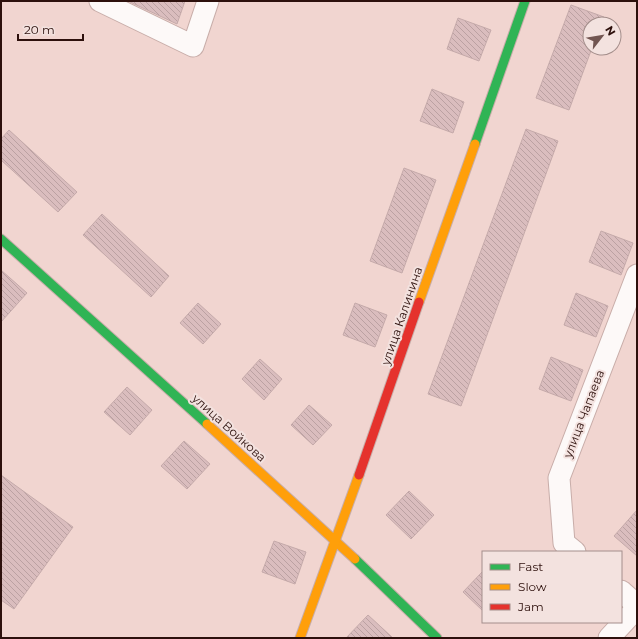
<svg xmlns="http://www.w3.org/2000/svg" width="638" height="639" viewBox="0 0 638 639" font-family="Montserrat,sans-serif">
<defs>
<pattern id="building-back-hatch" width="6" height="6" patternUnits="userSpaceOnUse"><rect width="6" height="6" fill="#dabdbe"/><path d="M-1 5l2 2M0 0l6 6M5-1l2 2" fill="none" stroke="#bba1a2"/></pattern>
</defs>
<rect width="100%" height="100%" fill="#f1d5d0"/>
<!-- building -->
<g fill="url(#building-back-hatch)" stroke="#c5aaaa">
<polygon points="128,1 185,1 177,24"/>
<polygon points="571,5 604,17 601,24 590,24 590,48 592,48 569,110 536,98"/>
<polygon points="458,18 491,30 479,61 447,49"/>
<polygon points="432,89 464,102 453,133 420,121"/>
<polygon points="526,129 558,141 461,406 428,394"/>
<polygon points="9,130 77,192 58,212 1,160 1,139"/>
<polygon points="404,168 436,180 402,273 370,261"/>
<polygon points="102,214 169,276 151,297 83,235"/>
<polygon points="601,231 633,243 621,275 589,262"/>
<polygon points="1,270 27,293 1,322"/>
<polygon points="576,293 608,306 596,337 564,325"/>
<polygon points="198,303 221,324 203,344 180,323"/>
<polygon points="355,303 387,315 375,347 343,335"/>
<polygon points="551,357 583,370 571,401 539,389"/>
<polygon points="260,359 282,379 264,400 242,379"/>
<polygon points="127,387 152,410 130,435 104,412"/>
<polygon points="309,405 332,425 313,445 291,425"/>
<polygon points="184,441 210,464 187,489 161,466"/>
<polygon points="1,475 73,527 14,609 1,600"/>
<polygon points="409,491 434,515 411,539 386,515"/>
<polygon points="637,510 637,556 614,536"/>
<polygon points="274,541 306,552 295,584 262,572"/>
<polygon points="483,571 483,611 463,592"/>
<polygon points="368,615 393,638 346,638"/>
</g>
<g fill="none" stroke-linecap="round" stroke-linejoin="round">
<!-- street casing -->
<g stroke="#c8ada9" stroke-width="23">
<g id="street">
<polyline points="100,1 193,46 208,1"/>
<polyline points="575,552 564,543 559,478 637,275"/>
<polyline points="621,591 637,605"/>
<polyline points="609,638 637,608"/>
</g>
</g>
<!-- fast casing -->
<g stroke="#c8ada9" stroke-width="11">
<g id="fast">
<polyline points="475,144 525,1"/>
<polyline points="1,239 207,424"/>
<polyline points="355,559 437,638"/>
</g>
</g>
<!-- slow casing -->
<g stroke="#c8ada9" stroke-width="11">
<g id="slow">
<polyline points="419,302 475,144"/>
<polyline points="207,424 355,559"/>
<polyline points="300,638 359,475"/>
</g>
</g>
<!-- jam casing -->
<g stroke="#c8ada9" stroke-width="11">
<polyline id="jam" points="359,475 419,302"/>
</g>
<!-- street -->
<use href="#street" stroke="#fdf9f8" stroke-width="21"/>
<!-- fast -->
<use href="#fast" stroke="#30b455" stroke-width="9"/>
<!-- slow -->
<use href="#slow" stroke="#ff9f0a" stroke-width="9"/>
<!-- jam -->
<use href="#jam" stroke="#e5322d" stroke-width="9"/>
</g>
<g text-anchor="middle" stroke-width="4" stroke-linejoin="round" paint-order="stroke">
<!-- street labels -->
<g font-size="12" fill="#2d100c" stroke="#f3e2df">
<text transform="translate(402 316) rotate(-71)" y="4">улица Калинина</text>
<text transform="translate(584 414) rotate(-69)" y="4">улица Чапаева</text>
<text transform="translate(229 428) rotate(42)" y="4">улица Войкова</text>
</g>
</g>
<!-- border -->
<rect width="638" height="639" fill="none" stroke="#2d100c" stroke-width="4"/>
<!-- legend -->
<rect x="482" y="551" width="140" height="72" fill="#f3e2df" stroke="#a48e8b"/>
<rect x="490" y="564" width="20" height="6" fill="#30b455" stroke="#a48e8b"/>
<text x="518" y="571" font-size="12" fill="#2d100c">Fast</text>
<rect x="490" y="584" width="20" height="6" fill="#ff9f0a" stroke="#a48e8b"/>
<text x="518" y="591" font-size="12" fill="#2d100c">Slow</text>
<rect x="490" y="604" width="20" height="6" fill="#e5322d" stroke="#a48e8b"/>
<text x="518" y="611" font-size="12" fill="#2d100c">Jam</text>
<!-- north arrow -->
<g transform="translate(602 36) rotate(59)"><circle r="19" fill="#f3e2df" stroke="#a48e8b"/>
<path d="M0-3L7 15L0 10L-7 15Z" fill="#725551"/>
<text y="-6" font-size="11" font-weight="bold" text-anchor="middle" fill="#2d100c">N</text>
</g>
<!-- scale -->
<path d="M18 34v6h65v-6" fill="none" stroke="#2d100c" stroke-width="2"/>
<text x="24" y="34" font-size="12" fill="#2d100c" stroke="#f3e2df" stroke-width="3" paint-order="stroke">20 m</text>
</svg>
